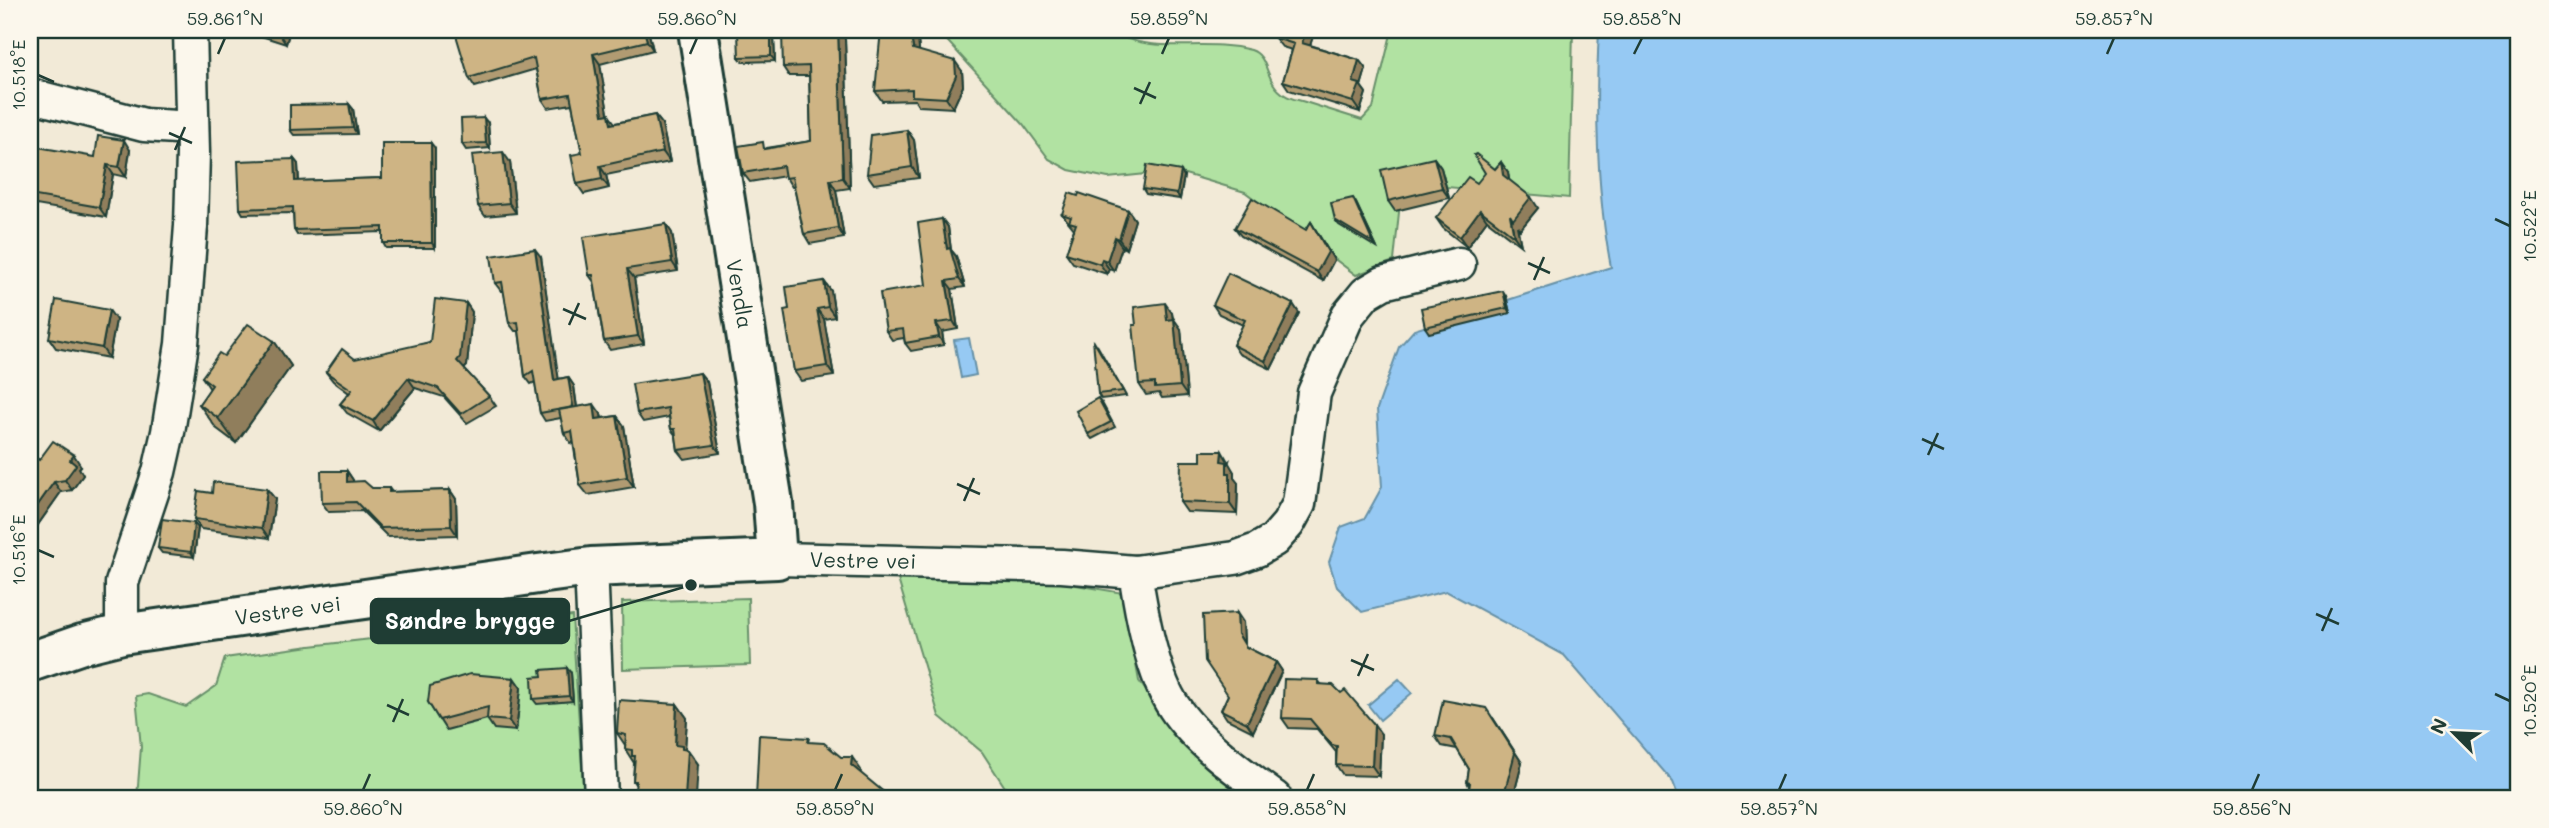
<svg xmlns="http://www.w3.org/2000/svg" width="2549" height="828" viewBox="0 0 2549 828" font-family="Mali,sans-serif">
<rect width="100%" height="100%" fill="#f2ead7"/>
<filter id="ink" filterUnits="userSpaceOnUse"><feTurbulence type="fractalNoise" baseFrequency=".0143" numOctaves="2"/><feDisplacementMap in="SourceGraphic" scale="14" xChannelSelector="R" yChannelSelector="G"/><feConvolveMatrix kernelMatrix="1 2 1 2 8 2 1 2 1" color-interpolation-filters="sRGB"/></filter>
<g filter="url(#ink)">
<!-- green -->
<g fill="#b1e2a2" stroke="#68906b" stroke-width="2">
<path d="M934 30H1108C1153 57 1203 37 1251 50 1270 56 1264 83 1285 95 1290 99 1299 100 1305 102 1324 108 1343 114 1362 120L1373 108 1392 30H1573L1569 198 1402 183 1394 261 1356 275 1245 192 1185 174 1156 173 1108 178 1069 170 1049 159 1023 124 941 34Z"/>
<polygon points="1018,575 1123,593 1139,681 1170,723 1266,798 1012,798 982,752 939,716 897,576"/>
<polygon points="748,598 750,665 623,669 622,602"/>
<polygon points="572,616 584,798 137,798 141,747 136,696 148,694 186,707 216,686 225,658 310,646"/>
</g>
<!-- water -->
<g fill="#96c9f3" stroke="#6691a7" stroke-width="2">
<path d="M1599 30H2519V798H1679L1673 782 1564 655 1446 591 1362 612 1337 587 1329 562 1341 527 1365 518 1382 487 1377 409 1399 347 1414 330 1611 267C1596 190 1595 109 1599 30Z"/>
<polygon points="969,338 976,375 961,378 954,340"/>
<polygon points="1399,679 1412,693 1380,720 1368,705"/>
</g>
<g fill="none" stroke-linecap="round" stroke-linejoin="round">
<!-- street casing -->
<g stroke="#1f3d34" stroke-width="37">
<g id="street">
<polyline points="30,95 144,125 192,128"/>
<polyline points="777,559 1062,566 1135,572 1235,558 1257,550 1274,540 1288,524 1299,504 1314,393 1348,315 1366,293 1383,283 1459,264"/>
<polyline points="591,567 601,798"/>
<path d="M1135 572C1141 611 1152 675 1174 707 1196 741 1242 774 1275 798"/>
<polyline points="122,634 122,583 159,472 168,432 182,344 191,226 193,153 190,30"/>
</g>
</g>
<!-- secondary casing -->
<g stroke="#1f3d34" stroke-width="44">
<polyline id="secondary" points="30,662 82,644 122,634 538,574 591,567 777,559 773,503 698,30"/>
</g>
<!-- street -->
<use href="#street" stroke="#fbf7ec" stroke-width="32"/>
<!-- secondary -->
<use href="#secondary" stroke="#fbf7ec" stroke-width="38"/>
</g>
<!-- wall -->
<g fill="#b19b72" stroke="#1f3d34" stroke-width="2">
<polygon points="247,30 290,30 286,44 249,32"/>
<polygon points="468,30 648,30 653,50 600,64 608,114 615,123 655,115 662,124 670,162 606,175 609,188 584,194 577,184 582,153 572,104 548,108 542,99 536,69 475,87 469,78"/>
<polygon points="838,30 845,39 850,188 836,190 844,238 810,244 804,234 794,187 792,187 785,176 750,182 743,173 767,148 811,141 809,76 789,76 783,67"/>
<polygon points="1278,30 1315,30 1310,45 1359,60 1366,69 1361,86 1366,93 1360,112 1289,90 1283,81 1292,50 1282,47 1275,38"/>
<polygon points="771,32 774,37 775,61 743,62 739,57"/>
<polygon points="918,40 919,51 962,71 963,86 953,108 919,106 915,100 882,101 875,91"/>
<polygon points="349,104 353,109 357,134 294,135 290,130"/>
<polygon points="488,123 490,148 466,150 462,144"/>
<polygon points="907,130 914,140 919,178 874,184 867,174"/>
<polygon points="435,148 435,248 386,248 383,243 383,232 297,235 294,230 293,213 243,214 240,209 294,159 298,164 299,181 382,178"/>
<polygon points="130,150 126,177 113,174 106,217 30,204 30,157 95,157"/>
<polygon points="1434,158 1441,168 1449,198 1395,211 1388,201"/>
<polygon points="510,162 516,213 485,216 478,206"/>
<polygon points="1501,162 1508,172 1509,180 1538,208 1520,230 1517,226 1521,246 1487,220 1467,247 1443,228 1436,218 1495,169"/>
<polygon points="1184,176 1180,199 1146,194 1143,189"/>
<polygon points="1356,203 1377,248 1339,225 1335,220"/>
<polygon points="1128,210 1135,220 1126,249 1122,247 1114,271 1109,269 1107,274 1073,263 1066,253 1074,229 1062,214"/>
<polygon points="942,219 948,227 951,250 956,256 965,287 952,289 958,329 942,332 944,345 911,351 905,343 904,338 892,340 886,331 926,285"/>
<polygon points="1311,222 1334,260 1323,281 1241,236 1235,228 1306,230"/>
<polygon points="666,224 672,233 678,271 634,278 644,344 610,350 604,341 594,282 589,275"/>
<polygon points="541,257 558,379 568,377 574,386 577,407 601,414 602,418 617,416 624,426 634,487 588,495 580,485 573,442 571,443 564,433 561,418 545,421 540,413 535,382 531,384 525,376 519,331 515,331 509,323 504,291 501,291 495,283"/>
<polygon points="824,281 831,291 835,317 824,319 834,376 801,381 794,371 789,309"/>
<polygon points="1506,296 1510,313 1429,333 1425,327"/>
<polygon points="466,303 472,312 467,366 464,369 489,396 496,406 467,423 444,397 415,388 379,431 347,413 340,404 349,393 333,381 326,372 430,342"/>
<polygon points="1293,304 1299,313 1271,369 1239,354 1233,345 1243,325 1219,314 1213,305"/>
<polygon points="1172,313 1173,319 1181,329 1187,396 1162,398 1159,393 1146,395 1139,384 1136,325"/>
<polygon points="116,320 109,358 56,348 49,338"/>
<polygon points="274,341 291,366 236,443 216,428 199,404 210,389 202,377 224,356"/>
<polygon points="1097,345 1126,396 1101,399 1098,394"/>
<polygon points="700,373 707,382 720,453 685,459 678,450 676,436 671,429 669,417 643,422 637,413"/>
<polygon points="1102,403 1115,427 1092,439 1088,434"/>
<polygon points="30,453 39,460 81,466 79,468 83,475 72,490 61,492 30,536"/>
<polygon points="1229,461 1228,464 1234,472 1234,478 1238,483 1237,514 1187,512 1180,502"/>
<polygon points="347,471 353,480 353,482 372,488 389,488 392,492 450,490 456,499 457,535 388,537 362,511 329,512 322,503"/>
<polygon points="267,489 275,499 269,538 201,529 194,519 212,493"/>
<polygon points="198,528 194,557 162,553 158,548"/>
<polygon points="1243,622 1244,643 1246,647 1276,662 1282,671 1253,732 1227,719 1221,710 1228,695"/>
<polygon points="571,673 573,701 537,704 533,699"/>
<polygon points="514,678 521,688 516,731 494,729 487,719 446,730 428,702"/>
<polygon points="1318,680 1321,684 1381,734 1379,776 1343,775 1336,765 1336,752 1317,729 1289,728 1282,718"/>
<polygon points="677,704 687,718 685,749 688,750 698,764 635,784 633,781 634,763 625,749 625,745 617,733"/>
<polygon points="1493,718 1522,763 1513,798 1469,798 1468,796 1469,786 1467,782 1469,769 1457,749 1442,746 1435,736"/>
</g>
<!-- shaded-wall -->
<g fill="#907e5c" stroke="#1f3d34" stroke-width="2">
<polygon points="280,30 290,30 286,44 279,34"/>
<polygon points="644,30 648,30 653,50 647,41"/>
<polygon points="838,30 845,39 850,188 843,178"/>
<polygon points="910,30 914,30 918,40 920,59 913,49"/>
<polygon points="1306,30 1315,30 1308,52 1302,43"/>
<polygon points="771,32 774,37 775,61 771,56"/>
<polygon points="593,54 600,64 610,125 603,115"/>
<polygon points="1359,60 1366,69 1361,86 1366,93 1360,112 1353,102 1353,82"/>
<polygon points="955,61 962,71 963,86 953,108 946,98"/>
<polygon points="349,104 353,109 357,134 353,128"/>
<polygon points="655,115 662,124 670,162 663,152"/>
<polygon points="484,118 488,123 490,148 486,143"/>
<polygon points="907,130 914,140 919,178 912,167"/>
<polygon points="124,140 130,150 126,177 119,167"/>
<polygon points="431,143 435,148 435,248 432,243"/>
<polygon points="503,152 510,162 516,213 509,203"/>
<polygon points="1434,158 1441,168 1449,198 1442,188"/>
<polygon points="294,159 298,164 299,186 295,181"/>
<polygon points="1501,162 1508,172 1510,186 1503,175"/>
<polygon points="107,165 113,174 106,217 99,207"/>
<polygon points="600,166 606,175 609,188 602,179"/>
<polygon points="1181,171 1184,176 1180,199 1177,194"/>
<polygon points="830,180 836,190 844,238 838,228"/>
<polygon points="1531,197 1538,208 1520,230 1517,226 1521,246 1514,236 1510,215"/>
<polygon points="1353,198 1356,203 1377,248 1373,243"/>
<polygon points="1128,210 1135,220 1126,249 1119,239"/>
<polygon points="1480,210 1487,220 1467,247 1460,237"/>
<polygon points="942,219 948,227 951,250 956,256 965,287 959,279 947,249"/>
<polygon points="1311,222 1334,260 1323,281 1317,272"/>
<polygon points="666,224 672,233 678,271 672,262"/>
<polygon points="1115,237 1122,247 1114,271 1107,261"/>
<polygon points="535,249 541,257 560,388 554,380"/>
<polygon points="1102,259 1109,269 1107,274 1100,264"/>
<polygon points="627,269 634,278 644,344 638,336"/>
<polygon points="824,281 831,291 835,317 828,307"/>
<polygon points="946,281 952,289 958,329 953,321"/>
<polygon points="1503,291 1506,296 1510,313 1507,308"/>
<polygon points="466,303 472,312 467,366 463,370 457,361"/>
<polygon points="1165,303 1172,313 1174,330 1167,320"/>
<polygon points="1293,304 1299,313 1271,369 1265,361"/>
<polygon points="817,309 824,319 834,376 827,366"/>
<polygon points="109,310 116,320 109,358 102,348"/>
<polygon points="1174,319 1181,329 1187,396 1180,386"/>
<polygon points="936,323 942,332 944,345 939,337"/>
<polygon points="274,341 291,366 236,443 218,418"/>
<polygon points="700,373 707,382 720,453 714,445"/>
<polygon points="568,377 574,386 578,416 573,407"/>
<polygon points="408,378 415,388 379,431 373,421"/>
<polygon points="594,404 601,414 603,429 596,419"/>
<polygon points="617,416 624,426 634,487 627,477"/>
<polygon points="1222,451 1234,472 1234,478 1238,483 1237,514 1230,504 1221,461"/>
<polygon points="74,455 81,466 79,468 83,475 72,490 65,480 70,460"/>
<polygon points="347,471 353,480 354,492 347,482"/>
<polygon points="54,482 61,492 30,536 30,516"/>
<polygon points="267,489 275,499 269,538 262,528"/>
<polygon points="450,490 456,499 457,535 451,526"/>
<polygon points="194,523 198,528 194,557 191,552"/>
<polygon points="1237,613 1243,622 1244,643 1238,634"/>
<polygon points="1276,662 1282,671 1253,732 1247,723"/>
<polygon points="567,668 571,673 573,701 569,696"/>
<polygon points="514,678 521,688 516,731 509,721"/>
<polygon points="677,704 687,718 685,750 688,750 698,764 696,798 685,798 675,745"/>
<polygon points="1493,718 1522,763 1513,798 1503,798"/>
<polygon points="1374,724 1381,734 1379,776 1372,766"/>
<polygon points="852,757 861,770 860,778 851,765"/>
</g>
<!-- building -->
<g fill="#ceb484" stroke="#1f3d34" stroke-width="2">
<polygon points="266,30 280,30 279,34"/>
<polygon points="468,30 644,30 647,41 593,54 603,115 609,114 611,124 655,115 663,152 600,166 602,179 577,184 571,155 582,153 570,94 542,99 534,58 469,78 456,35 468,31"/>
<polygon points="838,30 843,178 830,180 838,228 804,234 792,177 785,178 783,166 743,173 738,146 763,142 764,149 811,141 809,66 783,67 782,33"/>
<polygon points="881,30 910,30 913,49 955,61 956,76 946,98 912,96 912,89 875,91"/>
<polygon points="1278,30 1306,30 1302,43 1359,60 1353,82 1360,84 1353,102 1283,81 1294,44 1275,38"/>
<polygon points="771,32 771,56 739,57 738,33"/>
<polygon points="349,104 353,128 290,130 290,105"/>
<polygon points="484,118 486,143 462,144 461,119"/>
<polygon points="907,130 912,167 867,174 871,135"/>
<polygon points="98,136 124,140 119,167 107,165 99,207 30,195 30,157 32,146 95,157"/>
<polygon points="382,143 431,143 432,243 383,243 383,227 294,230 293,207 240,209 238,161 294,159 295,181 382,178"/>
<polygon points="503,152 509,203 478,206 472,155"/>
<polygon points="1476,154 1495,169 1501,162 1503,175 1531,197 1513,220 1510,215 1514,236 1480,210 1460,237 1436,218 1468,177 1477,183 1485,173 1474,155"/>
<polygon points="1434,158 1442,188 1388,201 1381,170"/>
<polygon points="1147,165 1181,171 1177,194 1143,189"/>
<polygon points="1069,193 1078,196 1079,193 1128,210 1119,239 1115,237 1107,261 1102,259 1100,264 1066,253 1076,224 1069,222 1071,217 1062,214"/>
<polygon points="1252,198 1306,230 1311,222 1328,252 1317,272 1235,228"/>
<polygon points="1353,198 1373,243 1335,220 1331,203"/>
<polygon points="942,219 947,249 950,248 959,279 946,281 953,321 936,323 939,337 905,343 903,329 886,331 880,293 926,285 918,223"/>
<polygon points="666,224 672,262 627,269 638,336 604,341 593,275 589,275 583,237"/>
<polygon points="535,249 554,380 568,377 573,407 540,413 533,371 525,376 518,322 509,323 502,282 495,283 491,256"/>
<polygon points="1228,273 1293,304 1265,361 1233,345 1245,320 1213,305"/>
<polygon points="824,281 828,307 817,309 827,366 794,371 784,310 789,309 786,287"/>
<polygon points="1503,291 1507,308 1425,327 1421,308"/>
<polygon points="435,299 466,303 460,357 457,361 489,396 461,414 438,388 408,378 373,421 340,404 352,390 326,372 342,349 355,359 430,342"/>
<polygon points="56,300 109,310 102,348 49,338"/>
<polygon points="1165,303 1167,320 1174,319 1180,386 1155,388 1155,383 1139,384 1133,325 1136,325 1134,307"/>
<polygon points="248,324 274,341 218,418 199,404 212,385 202,377 219,353 224,356"/>
<polygon points="1093,340 1123,391 1098,394"/>
<polygon points="700,373 714,445 678,450 675,429 671,429 668,408 637,413 632,384"/>
<polygon points="1098,398 1111,422 1088,434 1076,411"/>
<polygon points="594,404 596,419 617,416 627,477 580,485 572,431 564,433 559,410"/>
<polygon points="53,441 74,455 70,460 76,465 65,480 54,482 30,516 30,453 39,460"/>
<polygon points="1201,451 1222,451 1221,461 1227,462 1227,473 1230,473 1230,504 1180,502 1181,461 1201,461"/>
<polygon points="321,471 347,471 347,482 364,481 372,488 389,488 389,492 450,490 451,526 381,528 356,502 322,503"/>
<polygon points="213,482 267,489 262,528 194,519 198,491 212,493"/>
<polygon points="162,519 194,523 191,552 158,548"/>
<polygon points="1237,613 1238,634 1246,647 1276,662 1247,723 1221,710 1228,695 1205,661 1203,615"/>
<polygon points="567,668 569,696 533,699 532,677 542,676 541,670"/>
<polygon points="470,674 514,678 509,721 487,719 488,707 439,720 428,702 430,686"/>
<polygon points="1284,679 1318,680 1318,684 1333,685 1341,693 1345,690 1374,724 1372,766 1336,765 1337,746 1332,745 1310,719 1282,718"/>
<polygon points="619,700 677,704 675,745 682,746 682,749 688,750 685,798 634,798 636,781 633,781 635,756 632,756 632,750 625,749 626,735 617,733"/>
<polygon points="1443,700 1486,708 1515,753 1503,798 1481,798 1468,796 1470,783 1467,782 1469,769 1451,739 1435,736"/>
<polygon points="759,735 809,738 808,742 824,743 841,757 852,757 851,765 891,798 756,798"/>
</g>
</g>
<!-- ticks -->
<path fill="none" stroke="#1f3d34" stroke-width="2.5" d="M218 54 225 38M690 54 697 38M1162 54 1169 38M1634 54 1642 38M2107 54 2114 38M38 75 54 82M1134 88 1156 98M1140 104 1150 82M169 133 192 143M175 150 185 127M2495 219 2510 226M1528 263 1550 273M1534 280 1544 257M563 309 586 319M569 325 579 303M1922 439 1944 449M1928 455 1938 433M957 484 980 494M964 501 974 478M38 550 54 557M2316 614 2339 624M2322 631 2332 608M1351 660 1374 670M1358 676 1368 654M2495 694 2510 701M387 705 409 715M393 722 403 699M363 790 370 774M835 790 842 774M1307 790 1314 774M1779 790 1786 774M2252 790 2259 774"/>
<g text-anchor="middle" stroke-width="7" stroke-linejoin="round" paint-order="stroke">
<!-- street labels -->
<g font-size="21" fill="#1f3d34" stroke="#fbf7ec">
<text transform="translate(739 294) rotate(80)" y="7">Vendla</text>
<text transform="translate(863 561) rotate(1)" y="7">Vestre vei</text>
<text transform="translate(288 611) rotate(-8)" y="7">Vestre vei</text>
</g>
</g>
<!-- callouts -->
<path fill="none" stroke="#1f3d34" stroke-width="2.5" d="M691 585L569 621"/>
<circle fill="#1f3d34" stroke="#fbf7ec" stroke-width="2.5" cx="691" cy="585" r="7"/>
<rect fill="#1f3d34" stroke="#1f3d34" stroke-width="2.5" x="371" y="599" width="198" height="44" rx="7"/>
<g font-size="23" text-anchor="middle" font-weight="bold" fill="#fff">
<text x="470" y="629">Søndre brygge</text>
</g>
<!-- margin -->
<rect width="2549" height="828" fill="none" stroke="#fbf7ec" stroke-width="77"/>
<!-- north arrow -->
<g transform="translate(2454 733) rotate(294)" stroke="#fbf7ec" stroke-width="5" paint-order="stroke">
<path d="M0-5L12 26L0 18L-12 26Z" fill="#1f3d34"/>
<text y="-10" font-size="19" font-weight="bold" text-anchor="middle" fill="#1f3d34">N</text>
</g>
<rect x="38" y="38" width="2472" height="752" fill="none" stroke="#1f3d34" stroke-width="2.5"/>
<g font-size="18" text-anchor="middle" fill="#1f3d34">
<text x="225" y="25">59.861°N</text>
<text x="697" y="25">59.860°N</text>
<text x="1169" y="25">59.859°N</text>
<text x="1642" y="25">59.858°N</text>
<text x="2114" y="25">59.857°N</text>
<text transform="translate(19 75) rotate(-90)" y="6">10.518°E</text>
<text transform="translate(2530 226) rotate(-90)" y="6">10.522°E</text>
<text transform="translate(19 550) rotate(-90)" y="6">10.516°E</text>
<text transform="translate(2530 701) rotate(-90)" y="6">10.520°E</text>
<text x="363" y="815">59.860°N</text>
<text x="835" y="815">59.859°N</text>
<text x="1307" y="815">59.858°N</text>
<text x="1779" y="815">59.857°N</text>
<text x="2252" y="815">59.856°N</text>
</g>
</svg>
